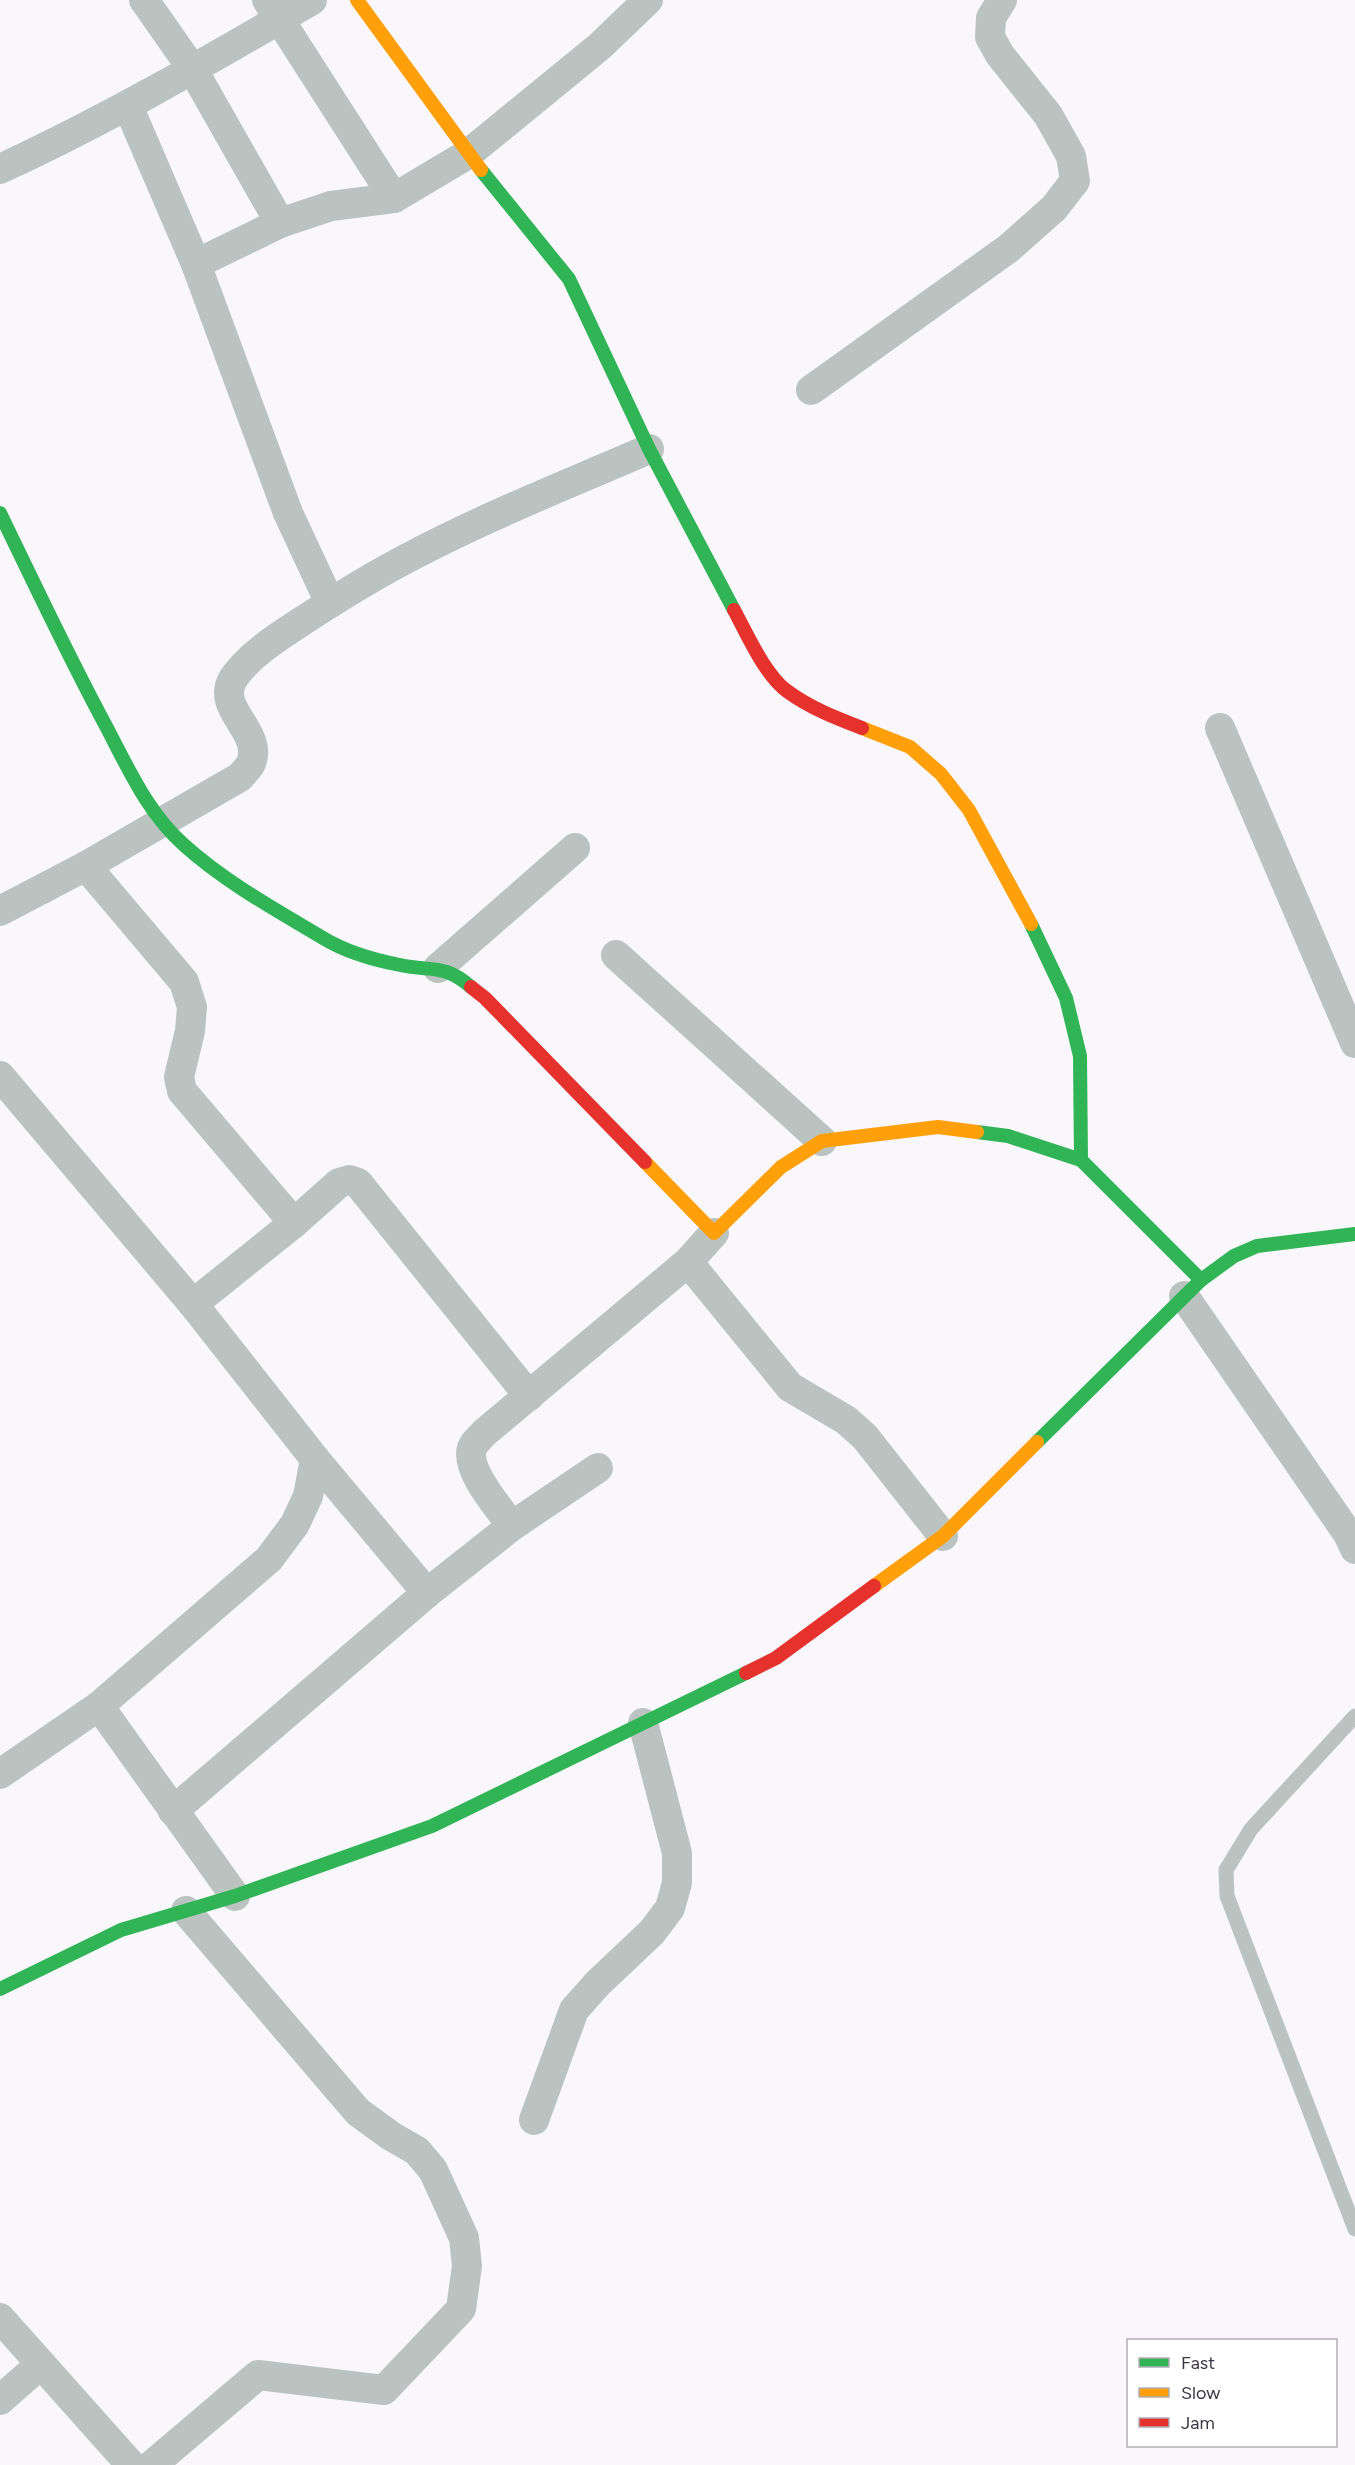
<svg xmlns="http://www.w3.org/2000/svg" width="1355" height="2465" viewBox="0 0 1355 2465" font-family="Figtree,sans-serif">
<rect width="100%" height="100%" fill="#f9f7fc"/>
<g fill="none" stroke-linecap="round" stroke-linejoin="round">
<!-- lane -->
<polyline stroke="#bbc3c0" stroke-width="15" points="1355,1716 1251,1829 1226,1870 1227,1896 1355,2229"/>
<!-- street -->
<g stroke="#bbc3c0" stroke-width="30">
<polyline points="144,0 193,70 280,223 196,264"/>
<polyline points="267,0 394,198 468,154 600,46 648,0"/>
<polyline points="128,106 196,264 288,513 330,603"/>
<path d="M0 169C108 119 210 60 312 0"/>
<polyline points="280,223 331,206 394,198"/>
<polyline points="811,390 1009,248 1054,208 1075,181 1071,156 1048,115 1000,55 990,37 991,18 1002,0"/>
<polyline points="1220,728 1355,1043"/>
<polyline points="86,866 184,982 192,1007 190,1031 179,1077 182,1091 294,1223 193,1304"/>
<path d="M0 911 86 866 240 777C243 773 249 768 251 763 264 732 215 709 233 679 248 655 284 633 307 618 348 591 392 565 437 543 506 508 578 480 649 449"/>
<polyline points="616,955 822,1141"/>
<polyline points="438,968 575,848"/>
<polyline points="0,1076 193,1304 315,1459 308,1496 295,1524 269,1559 99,1706 235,1896"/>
<polyline points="294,1223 339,1183 349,1180 358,1183 529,1396"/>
<polyline points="714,1233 688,1262 790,1387 846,1420 865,1437 943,1536"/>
<polyline points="1184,1296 1348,1534 1355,1549"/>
<polyline points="315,1459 427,1593"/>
<path d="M512 1526C499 1508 465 1470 472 1448 474 1442 480 1438 484 1433L688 1262"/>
<polyline points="0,1774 99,1706"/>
<polyline points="173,1811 427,1593 512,1526 598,1468"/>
<polyline points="534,2120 574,2010 597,1984 652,1932 670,1908 677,1883 677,1853 643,1723"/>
<polyline points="0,2318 41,2364 0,2400"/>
<polyline points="41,2364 131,2465"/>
<polyline points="152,2465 258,2375 384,2390 461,2309 467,2266 464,2238 433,2170 417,2151 391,2136 358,2112 186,1911"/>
</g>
<!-- fast -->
<g stroke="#30b455" stroke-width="14">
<polyline points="481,170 569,279 649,449 734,610"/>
<path d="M0 513C35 585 69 658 107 728 129 770 148 813 184 845 225 882 276 910 323 938 346 952 374 960 400 965 431 972 443 963 471 987"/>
<polyline points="1031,924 1066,998 1080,1056 1081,1160"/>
<polyline points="977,1132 1008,1136 1081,1160 1201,1280"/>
<polyline points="1037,1442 1201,1280 1234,1256 1257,1246 1355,1234"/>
<polyline points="0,1989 121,1930 235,1896 432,1826 746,1673"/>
</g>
<!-- slow -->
<g stroke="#ff9f0a" stroke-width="14">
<polyline points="357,0 481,170"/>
<polyline points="862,728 910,747 941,774 969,810 1031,924"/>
<polyline points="645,1162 714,1233 781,1167 822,1141 938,1127 977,1132"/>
<polyline points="874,1586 943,1536 1037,1442"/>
</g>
<!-- jam -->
<g stroke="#e5322d" stroke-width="14">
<path d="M734 610C747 634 765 675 787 691 810 708 836 718 862 728"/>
<polyline points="471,987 485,998 645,1162"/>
<polyline points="746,1673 776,1658 874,1586"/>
</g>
</g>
<!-- legend -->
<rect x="1127" y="2339" width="210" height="108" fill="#ffffff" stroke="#b1afb4" stroke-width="1.5"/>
<rect x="1139" y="2358" width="30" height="9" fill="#30b455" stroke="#b1afb4" stroke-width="1.5"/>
<text x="1181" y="2369" font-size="18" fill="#3b3643">Fast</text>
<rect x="1139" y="2388" width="30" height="9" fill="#ff9f0a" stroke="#b1afb4" stroke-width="1.5"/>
<text x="1181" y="2399" font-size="18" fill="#3b3643">Slow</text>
<rect x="1139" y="2418" width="30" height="9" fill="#e5322d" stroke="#b1afb4" stroke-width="1.5"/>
<text x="1181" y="2429" font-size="18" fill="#3b3643">Jam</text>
</svg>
